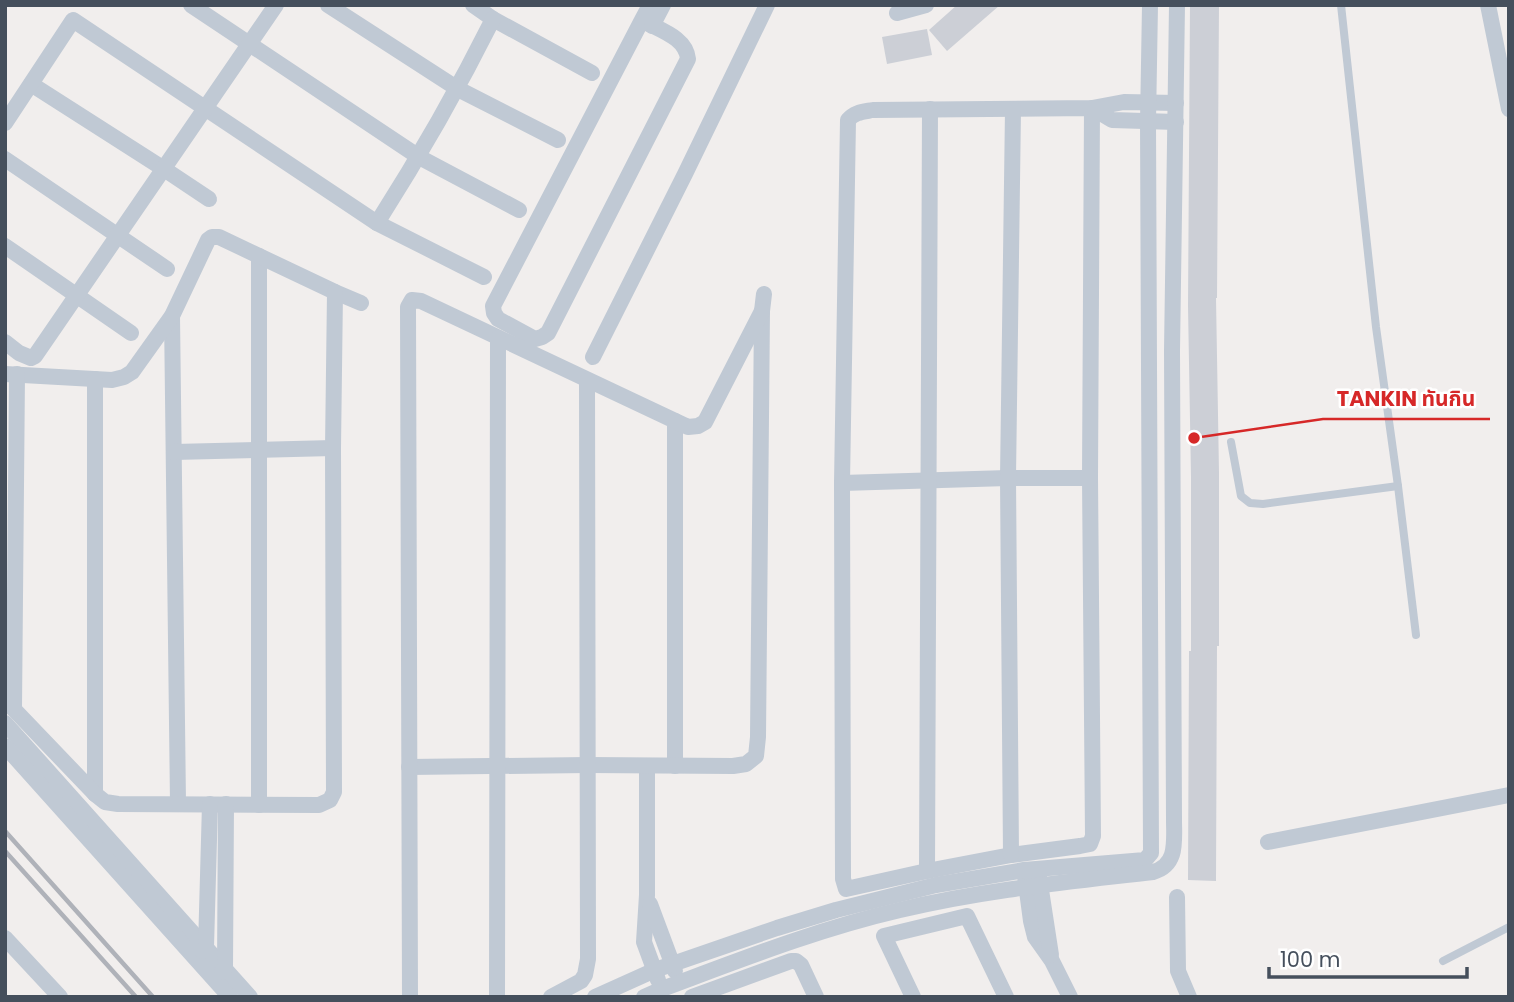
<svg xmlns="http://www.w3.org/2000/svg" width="1514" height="1002" viewBox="0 0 1514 1002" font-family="Poppins,'Noto Sans Thai',sans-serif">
<rect width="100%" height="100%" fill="#f1eeed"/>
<!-- building -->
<g fill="#cccfd6">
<polygon points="957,5 1000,5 947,51 929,30"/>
<polygon points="1190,5 1219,5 1217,298 1216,298 1219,473 1219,646 1217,646 1216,881 1188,880 1189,651 1191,651 1191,477 1188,306"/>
<polygon points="927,29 932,55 887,64 882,37"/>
</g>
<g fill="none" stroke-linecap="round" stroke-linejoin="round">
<!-- lane -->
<g stroke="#c0c9d4" stroke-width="8">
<polyline points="1341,5 1376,327 1398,486 1416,635"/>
<polyline points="1231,442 1241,496 1250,503 1263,504 1398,486"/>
<polyline points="1443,961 1509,927"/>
</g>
<!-- street -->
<g stroke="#c0c9d4" stroke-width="16">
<polyline points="191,5 419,157 519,210"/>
<polyline points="328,5 458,89 558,140"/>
<polyline points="473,5 493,19 592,73"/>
<polyline points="1488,5 1509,109"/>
<polyline points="897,13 926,5"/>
<path d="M642 20C659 30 686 37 688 59L548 333 542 337 535 339 498 319 494 313 493 306 642 20 650 5"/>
<polyline points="652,26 663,5"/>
<polyline points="31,84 164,169 209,199"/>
<path d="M1092 108 1090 478 1093 836 1090 844 1080 846 1011 855 927 871 846 889 843 879 842 483 848 120C855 112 862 112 873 110L1092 108 1124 102 1176 103"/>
<polyline points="1092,108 1112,120 1176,122"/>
<polyline points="5,123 73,20 377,223 484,277"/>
<polyline points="5,159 167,269"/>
<path d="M377 223C419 157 458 89 493 19"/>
<polyline points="5,246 131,333"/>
<polyline points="259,256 259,805"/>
<polyline points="172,316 178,803"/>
<polyline points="5,342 19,353 31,358 35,356 276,5"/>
<polyline points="593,357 685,174 767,5"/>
<polyline points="5,374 112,380 124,377 132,372 172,316 208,240 212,237 219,237 335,292 361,303"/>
<polyline points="95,379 95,794"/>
<polyline points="675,421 675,766"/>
<polyline points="174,452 333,448"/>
<polyline points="842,483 1008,478 1090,478"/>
<polyline points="5,700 95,794 105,802 118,804 319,805 330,800 334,792 333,448 335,292"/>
<polyline points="14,709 17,374"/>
<polyline points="5,723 250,997"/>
<polyline points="5,746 230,997"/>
<polyline points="647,766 647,895 644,942 658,980"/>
<polyline points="409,767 588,765 733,766 746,764 756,756 758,737 762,311 764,294"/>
<polyline points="1268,842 1509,795"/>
<polyline points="1011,855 1008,478 1013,109"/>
<polyline points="927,871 930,109"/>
<polyline points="1025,876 1031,921 1035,937 1052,961 1070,997"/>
<polyline points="1039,877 1051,955"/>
<polyline points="1177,897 1178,971 1189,997"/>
<polyline points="650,904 675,971"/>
<polyline points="5,938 60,997"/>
<polyline points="202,951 206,947 210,804"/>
<polyline points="222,972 225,968 226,804"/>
<polyline points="410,997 408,307 412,300 421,301 688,427 698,426 705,422 762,311"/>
<polyline points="497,997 498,338"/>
<polyline points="551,997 581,981 585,975 588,959 587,381"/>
<polyline points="595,997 655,970 777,928 836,910 936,885 1024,870 1145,860 1151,853 1148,122 1150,5"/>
<path d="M644 997 662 989C740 960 818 929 900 910 983 890 1068 882 1153 872 1178 865 1174 841 1174 820L1172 351 1177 5"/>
<polyline points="692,997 791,961 796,961 801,965 816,997"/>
<polyline points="913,997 884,936 967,916 1006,997"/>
</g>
<!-- rail -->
<g stroke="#afb2b9" stroke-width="4.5">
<polyline points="5,831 153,997"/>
<polyline points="5,851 136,997"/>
</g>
</g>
<!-- callouts -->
<path fill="none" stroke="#d62828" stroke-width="2.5" d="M1194 438L1323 419H1490"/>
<circle fill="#d62828" stroke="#fff" stroke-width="2.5" cx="1194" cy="438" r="7"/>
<g font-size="21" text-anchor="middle" font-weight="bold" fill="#d62828" stroke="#fff" stroke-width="5" stroke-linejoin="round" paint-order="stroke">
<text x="1406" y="406">TANKIN ทันกิน</text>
</g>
<!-- border -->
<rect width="1514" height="1002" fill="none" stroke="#454f5c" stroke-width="14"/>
<!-- scale -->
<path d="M1269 967v10h198v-10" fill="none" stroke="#454f5c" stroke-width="3.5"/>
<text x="1280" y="967" font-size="21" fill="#454f5c" stroke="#ffffff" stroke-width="5" paint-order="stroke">100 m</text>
</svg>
